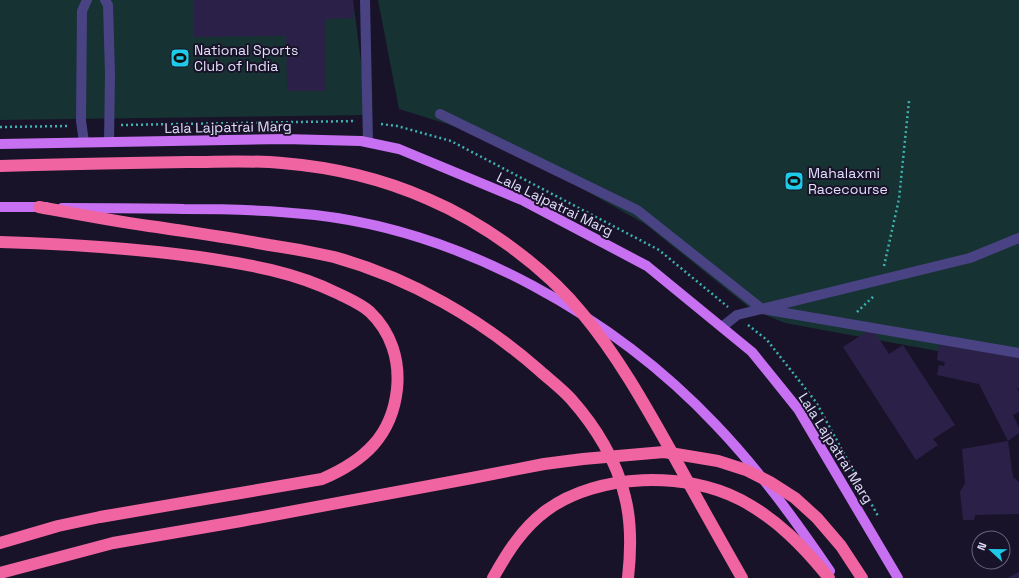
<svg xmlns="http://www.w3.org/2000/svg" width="1019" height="578" viewBox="0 0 1019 578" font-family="'Space Grotesk',sans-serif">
<rect width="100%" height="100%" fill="#181329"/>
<!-- green -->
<g fill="#173232">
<polygon points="0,0 353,0 368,115 0,120"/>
<polygon points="378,0 1019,0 1019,366 785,323 751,309 645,224 492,138 399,109"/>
</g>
<!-- building -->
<g fill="#2b2148">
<polygon points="194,0 353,0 354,18 326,19 326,91 287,91 286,36 194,37"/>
<polygon points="872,328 889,354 903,345 955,425 933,439 938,445 916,460 843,347"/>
<polygon points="939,344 1019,356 1019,388 1017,388 1019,392 1019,412 1013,415 1019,428 1019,433 1008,441 979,384 937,375 939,365 944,366 945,362 937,360"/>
<polygon points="1008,441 1013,477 1019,482 1019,514 975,515 974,520 963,520 960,492 965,483 962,449"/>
<polygon points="1019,572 1019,578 1007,578"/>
</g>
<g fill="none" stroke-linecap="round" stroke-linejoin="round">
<!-- path -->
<g stroke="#3db1b0" stroke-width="2.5" stroke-dasharray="2 3" stroke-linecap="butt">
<polyline points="381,124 397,126 451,141 659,250 728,307"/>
<polyline points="121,125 356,121"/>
<polyline points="0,127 70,126"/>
<polyline points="884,266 899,199 909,101"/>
<polyline points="857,312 875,295"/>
<polyline points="748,325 767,340 816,402 878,516"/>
</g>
<!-- minor -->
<g stroke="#494383" stroke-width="10">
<polyline points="105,0 108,5 110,74 109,142"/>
<polyline points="365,0 368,142"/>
<polyline points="440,114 637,210 762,309 1019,353"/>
<polyline points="84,142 81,121 82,11 87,0"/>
<polyline points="722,327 737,315 970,258 1019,238"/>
</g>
<!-- major -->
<g stroke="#c770f1" stroke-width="10">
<polyline points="0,144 284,139 361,141 399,149 524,201 647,266 752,352 798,409 898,578"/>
<polyline points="0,207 46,207"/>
<path d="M62 208C103 208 143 208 184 209 228 209 272 210 315 215 464 232 614 317 716 425 759 470 795 520 830 571"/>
</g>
<!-- highway -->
<g stroke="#f065a1" stroke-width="12">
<path d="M0 166C63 164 125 163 188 162 219 162 251 160 282 163 331 167 383 179 428 199 482 222 544 266 582 313 617 355 644 403 671 451 694 493 718 536 742 578"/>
<path d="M39 207C78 214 118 222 157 227 195 233 232 238 269 245 290 248 312 252 334 257 410 278 481 319 540 371 550 380 562 389 571 399 595 426 617 461 625 497 632 524 631 551 628 578"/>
<path d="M0 242C67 244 133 248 199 257 247 264 295 272 339 294 349 299 361 304 370 312 391 332 400 360 397 389 392 436 364 461 322 479L100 517 58 526 0 543"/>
<polyline points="0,573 113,543 241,521 472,478 544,464 583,459 664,452 718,461 746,470 770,482 795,498 817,518 841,546 862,578"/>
<path d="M493 578C507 553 523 527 547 510 598 473 686 471 741 500 777 519 804 547 829 578"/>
</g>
</g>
<!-- icons -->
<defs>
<g id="stadium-square" transform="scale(1)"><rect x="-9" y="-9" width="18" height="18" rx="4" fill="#1dcbe9" stroke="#181329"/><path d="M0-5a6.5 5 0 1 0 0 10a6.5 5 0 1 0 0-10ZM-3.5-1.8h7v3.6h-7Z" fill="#111"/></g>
</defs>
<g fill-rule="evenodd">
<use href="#stadium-square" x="180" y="58"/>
<use href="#stadium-square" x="794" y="181"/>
</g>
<g text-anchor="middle" stroke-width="4" stroke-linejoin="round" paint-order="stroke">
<!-- poi labels -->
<g font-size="14" fill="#e3defc" stroke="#181329" text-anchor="start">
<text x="194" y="55">National Sports<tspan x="194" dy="16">Club of India</tspan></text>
<text x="808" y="178">Mahalaxmi<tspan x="808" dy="16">Racecourse</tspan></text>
</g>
<!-- street labels -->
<g font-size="14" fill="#e3defc" stroke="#181329">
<text transform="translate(228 127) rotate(-1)" y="5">Lala Lajpatrai Marg</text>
<text transform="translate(555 204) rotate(26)" y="5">Lala Lajpatrai Marg</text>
<text transform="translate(836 448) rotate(58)" y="5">Lala Lajpatrai Marg</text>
</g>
</g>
<!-- north arrow -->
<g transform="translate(991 550) rotate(292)"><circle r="19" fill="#181329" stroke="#69647d"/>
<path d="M0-3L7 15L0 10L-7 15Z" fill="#1dcbe9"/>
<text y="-6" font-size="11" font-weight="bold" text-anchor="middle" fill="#e3defc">N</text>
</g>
</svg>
